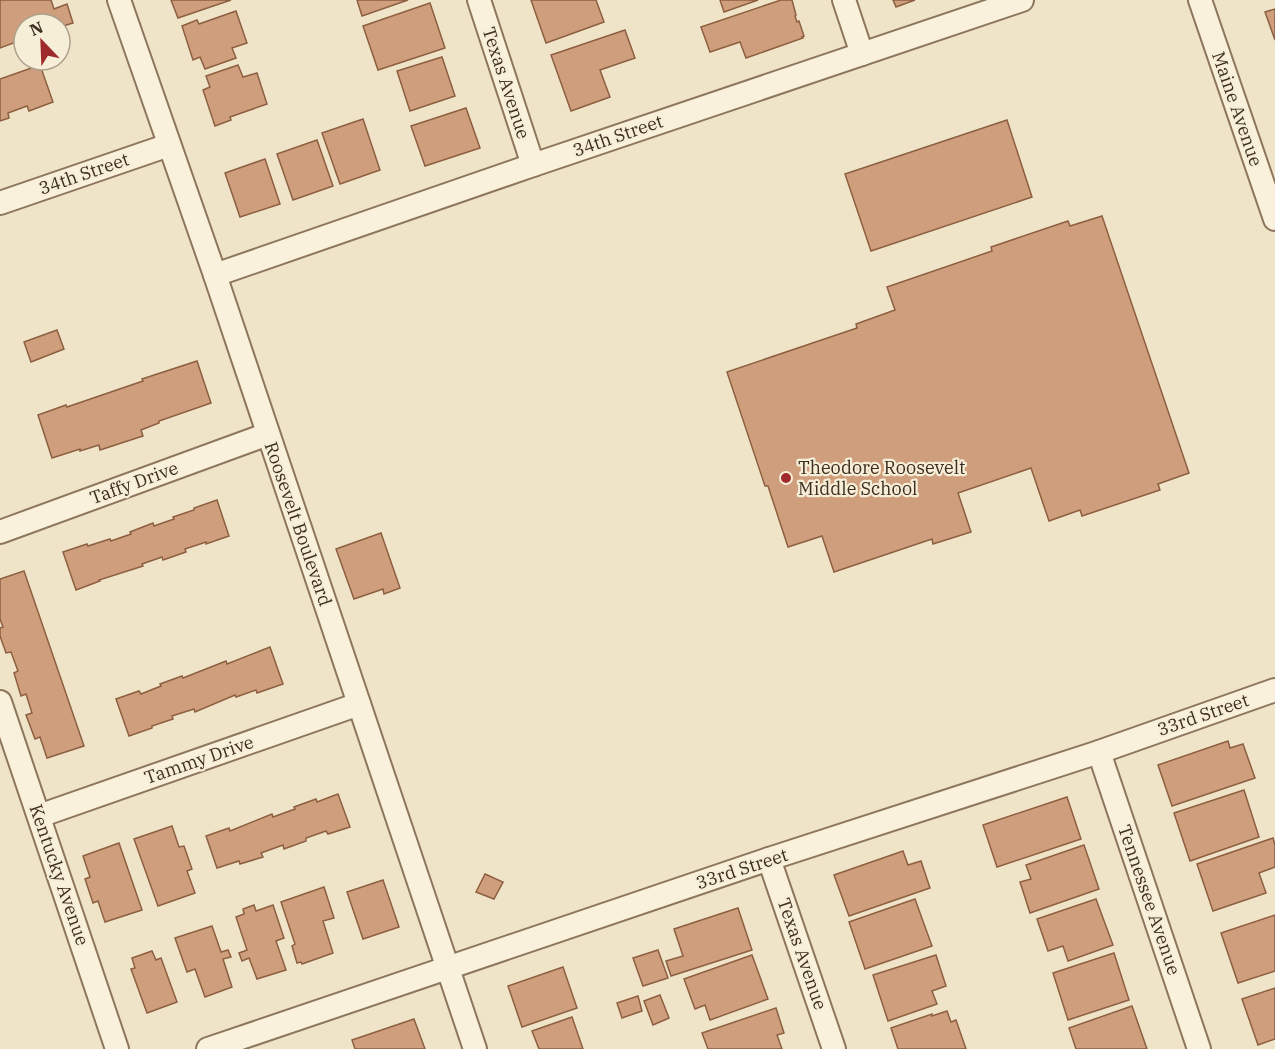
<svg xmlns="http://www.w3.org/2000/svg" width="1275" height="1049" viewBox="0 0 1275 1049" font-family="'IBM Plex Serif',serif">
<rect width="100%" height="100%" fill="#f0e4c8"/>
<!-- building -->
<g fill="#cf9f7d" stroke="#8d5f41" stroke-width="1.5">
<polygon points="0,0 51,0 54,9 67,4 73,23 60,27 60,24 24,24 24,39 0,48"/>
<polygon points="171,0 231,0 178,18"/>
<polygon points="357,0 408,0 362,16"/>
<polygon points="531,0 596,0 604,22 546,43"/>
<polygon points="720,0 758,0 724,12"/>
<polygon points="781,0 792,0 796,15 795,16 797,22 799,21 804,36 802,37 803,38 746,58 740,42 710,52 701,27"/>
<polygon points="893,0 915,0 896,7"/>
<polygon points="430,3 445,48 378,70 363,26"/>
<polygon points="1275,9 1275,40 1265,12"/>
<polygon points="236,11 247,43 232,48 236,58 205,69 200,57 193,60 182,26 197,20 199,24"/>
<polygon points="625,30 635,58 600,70 610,97 571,111 551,55"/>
<polygon points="442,57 455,96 410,111 397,71"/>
<polygon points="40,65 53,102 29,111 27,106 8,113 9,118 0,121 0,79"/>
<polygon points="238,65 243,77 257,73 267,104 230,117 231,120 215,126 203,90 210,87 206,76"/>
<polygon points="466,108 480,148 425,166 411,126"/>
<polygon points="363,119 380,170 340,184 322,133"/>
<polygon points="1007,120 1032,197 871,251 845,174"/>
<polygon points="317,140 333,186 293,200 277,154"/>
<polygon points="265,159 280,204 240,217 225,173"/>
<polygon points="1102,216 1189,473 1158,484 1160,490 1082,516 1080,510 1049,521 1031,468 958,493 971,532 933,544 932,539 834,572 822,536 788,547 768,486 765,486 727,372 857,328 856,324 895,310 887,287 992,251 991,247 1068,221 1070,226"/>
<polygon points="57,330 64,349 31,362 24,342"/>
<polygon points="197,361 211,403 159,421 159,423 141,430 143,436 100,450 99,445 80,451 80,449 52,458 38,415 66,405 67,407 143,381 142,379"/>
<polygon points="217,500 229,536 206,544 206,542 185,549 186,552 163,560 162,557 142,564 143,566 99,580 100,581 76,590 63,552 87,544 88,546 110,539 111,541 131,534 130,532 153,523 154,526 174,519 173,517 194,510 194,508"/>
<polygon points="381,533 400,588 384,594 383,589 354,599 336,549"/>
<polygon points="24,571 84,746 47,758 40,737 35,739 26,715 32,713 26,694 21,696 14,673 18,671 11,652 6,653 0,636 0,628 3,627 0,619 0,579"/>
<polygon points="270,647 283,684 257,693 256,690 236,697 235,695 195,712 194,709 172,716 173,719 152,726 152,728 129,736 116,699 139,691 141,694 161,686 160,684 182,676 183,678 226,661 227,664"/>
<polygon points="1228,741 1230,748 1243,744 1255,778 1172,806 1158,765"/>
<polygon points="1244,790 1259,837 1190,861 1174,813"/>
<polygon points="338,794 350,827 328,834 326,831 306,838 306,841 284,849 283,845 261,853 263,857 240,864 239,861 217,868 206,836 229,828 230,831 272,814 273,817 295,809 294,807 316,799 317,802"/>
<polygon points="1067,797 1081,839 997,867 983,825"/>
<polygon points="172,826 179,847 184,846 192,869 187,871 195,893 158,906 134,839"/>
<polygon points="1273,838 1275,845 1275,867 1259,873 1266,893 1213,911 1197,864"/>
<polygon points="119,843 142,910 105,922 98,901 93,903 85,879 90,877 83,856"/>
<polygon points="1084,845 1099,889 1030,913 1020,882 1031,879 1026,865"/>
<polygon points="903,851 908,865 921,861 930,888 849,916 834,875"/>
<polygon points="485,874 503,882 494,899 476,892"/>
<polygon points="383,880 399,927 363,939 347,892"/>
<polygon points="324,887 334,918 323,921 333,953 302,964 301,962 297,963 292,946 295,944 281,902"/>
<polygon points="915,899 932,946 865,969 849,922"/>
<polygon points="1096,899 1113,945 1068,961 1063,946 1048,951 1037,919"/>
<polygon points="254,905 256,911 273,905 284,938 276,941 286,970 257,979 249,958 242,961 239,953 247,950 236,917 244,914 243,909"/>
<polygon points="738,908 752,950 671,976 666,961 683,956 674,929"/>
<polygon points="1275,915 1275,971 1238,983 1221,933"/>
<polygon points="212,926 221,952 228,950 231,957 223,959 232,987 205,997 195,969 187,972 175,938"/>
<polygon points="658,950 668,978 643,986 633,958"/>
<polygon points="152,951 156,960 161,958 177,1002 147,1013 131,969 135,968 132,958"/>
<polygon points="1114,953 1129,1000 1068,1020 1053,973"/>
<polygon points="752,955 768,999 710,1020 705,1005 695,1009 684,979"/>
<polygon points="936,955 946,986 932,991 937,1004 888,1021 873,975"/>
<polygon points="563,967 577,1008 522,1027 508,986"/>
<polygon points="1275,988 1275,1039 1258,1045 1242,999"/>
<polygon points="660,995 669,1018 653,1025 644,1001"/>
<polygon points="638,996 642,1011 622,1018 617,1003"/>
<polygon points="1132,1006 1147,1049 1076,1049 1069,1028"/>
<polygon points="776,1008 784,1033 777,1035 782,1049 708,1049 702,1033"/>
<polygon points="947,1011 951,1022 956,1020 966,1049 898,1049 891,1028 932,1014 932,1016"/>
<polygon points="572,1017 583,1049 539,1049 532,1031"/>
<polygon points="414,1019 425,1049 355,1049 352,1040"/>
</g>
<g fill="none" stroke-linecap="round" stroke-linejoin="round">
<!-- street casing -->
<g stroke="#8d765c" stroke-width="26">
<g id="street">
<polyline points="119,0 215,275 475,1049"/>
<polyline points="479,0 533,165"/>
<polyline points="844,0 862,54"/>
<polyline points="1200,0 1275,219"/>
<polyline points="0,203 169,145"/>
<polyline points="215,275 533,165 1022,0"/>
<polyline points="0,532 268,434"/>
<polyline points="0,702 117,1049"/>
<polyline points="1099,752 1199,1049"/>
<polyline points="39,816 359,704"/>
<polyline points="769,859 834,1049"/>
<polyline points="208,1049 769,859 1099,752 1275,690"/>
</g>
</g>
<!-- street -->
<use href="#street" stroke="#faf1dc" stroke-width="22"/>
</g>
<!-- markers -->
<circle fill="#9e2a2b" stroke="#f7eed8" stroke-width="2" cx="786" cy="478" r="6"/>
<g text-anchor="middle" stroke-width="4.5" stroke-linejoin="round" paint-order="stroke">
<!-- street labels -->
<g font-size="18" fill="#3d2e20" stroke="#f7eed8">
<text transform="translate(506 83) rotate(72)" y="6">Texas Avenue</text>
<text transform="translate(1237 109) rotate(71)" y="6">Maine Avenue</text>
<text transform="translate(618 136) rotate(-19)" y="6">34th Street</text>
<text transform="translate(84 174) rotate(-19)" y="6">34th Street</text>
<text transform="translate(134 483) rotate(-20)" y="6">Taffy Drive</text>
<text transform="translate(298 524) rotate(71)" y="6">Roosevelt Boulevard</text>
<text transform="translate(1203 715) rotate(-19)" y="6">33rd Street</text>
<text transform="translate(199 760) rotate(-19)" y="6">Tammy Drive</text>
<text transform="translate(742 869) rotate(-18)" y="6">33rd Street</text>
<text transform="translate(59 875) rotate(71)" y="6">Kentucky Avenue</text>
<text transform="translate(1149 900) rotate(71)" y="6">Tennessee Avenue</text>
<text transform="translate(802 954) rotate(71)" y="6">Texas Avenue</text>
</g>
<!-- poi labels -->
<g font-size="18" fill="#3d2e20" stroke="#f7eed8" text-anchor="start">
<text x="798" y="474">Theodore Roosevelt<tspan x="798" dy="21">Middle School</tspan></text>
</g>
</g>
<!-- north arrow -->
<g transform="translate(42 42) rotate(337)"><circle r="28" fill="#f7eed8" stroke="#ada18e" stroke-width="1.5"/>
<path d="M0-4.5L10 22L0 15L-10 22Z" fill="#9e2a2b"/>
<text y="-9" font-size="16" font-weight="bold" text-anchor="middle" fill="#3d2e20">N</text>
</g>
</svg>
